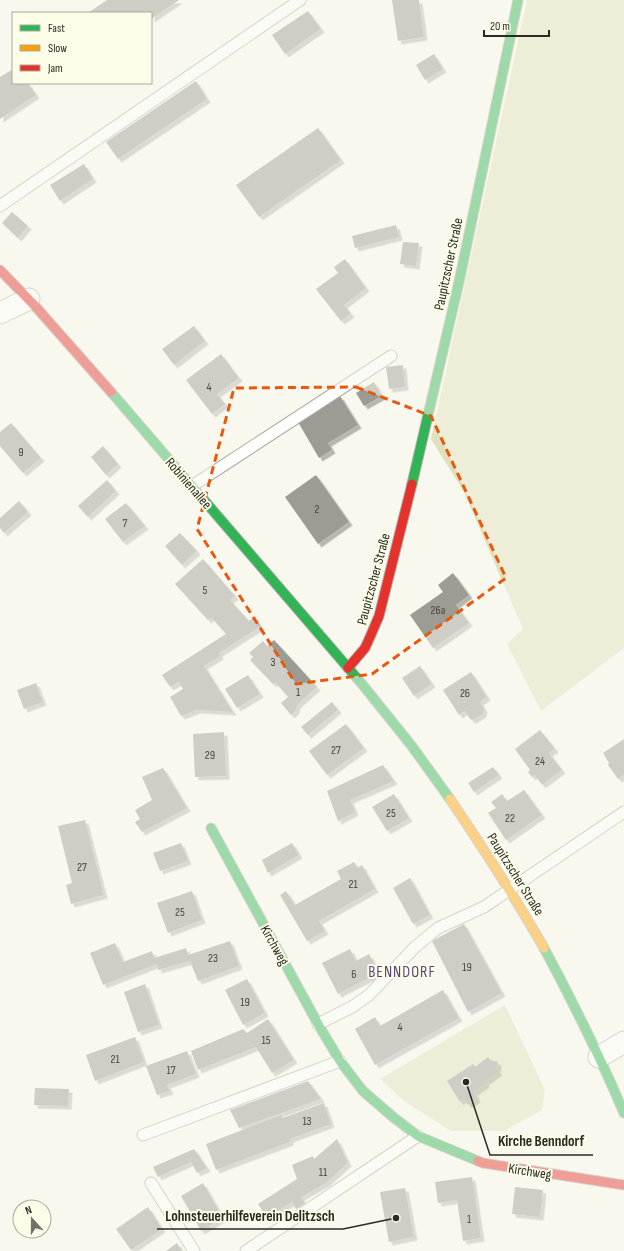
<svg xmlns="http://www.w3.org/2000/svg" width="624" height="1251" viewBox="0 0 624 1251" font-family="'Sofia Sans Condensed',sans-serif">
<defs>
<filter id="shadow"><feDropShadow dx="3.5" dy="3.5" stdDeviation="0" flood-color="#0004"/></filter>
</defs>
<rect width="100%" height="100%" fill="#f8f8ee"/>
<!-- green -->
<g fill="#e0e0bc">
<polygon points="527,0 624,0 624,648 541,711 507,644 523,629 464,492 431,439"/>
<polygon points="505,1005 545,1090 542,1110 504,1131 451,1131 404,1101 380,1079"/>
</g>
<!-- building -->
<g fill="#9c9c94" filter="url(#shadow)">
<polygon points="107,0 179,0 151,19 151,13 88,13"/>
<polygon points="392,0 419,0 424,37 398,41"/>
<polygon points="308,11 321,29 285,54 272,35"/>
<polygon points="434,54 443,69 425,80 416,65"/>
<polygon points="13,69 13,83 28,83 36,95 0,119 0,77"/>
<polygon points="196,81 207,99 118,159 106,142"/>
<polygon points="318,128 341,160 259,217 236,185"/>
<polygon points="84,164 93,179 60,201 50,185"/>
<polygon points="12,212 28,226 18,238 2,223"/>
<polygon points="396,225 399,237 355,248 352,236"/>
<polygon points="403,242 419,243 416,266 400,264"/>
<polygon points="345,259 366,288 344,305 351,314 341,321 316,289 338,273 334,267"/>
<polygon points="194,326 205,341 174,365 162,349"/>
<polygon points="221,354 239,378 217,394 225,404 212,414 186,380"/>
<polygon points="403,365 405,387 389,389 386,367"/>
<polygon points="374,382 382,396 364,406 356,393"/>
<polygon points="340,396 358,425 328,443 332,450 319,458 298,422"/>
<polygon points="11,423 41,458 23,473 0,446 0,432"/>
<polygon points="103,446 118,464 106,475 91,457"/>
<polygon points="316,475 349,522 318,544 285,497"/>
<polygon points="107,480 116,491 88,517 78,506"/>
<polygon points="19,501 28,512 4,533 0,528 0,518"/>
<polygon points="126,503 145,526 123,542 105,519"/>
<polygon points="180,533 197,551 182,565 165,546"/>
<polygon points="203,559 235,596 230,600 249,621 254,617 260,627 219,653 220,656 204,666 233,712 197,710 181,716 170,697 183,689 179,682 170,687 162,675 226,634 211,617 208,620 175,584"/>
<polygon points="453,573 469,595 456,605 469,623 433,648 410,615 443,592 438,585"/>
<polygon points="274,640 317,687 297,705 296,710 291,715 281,703 288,697 275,682 273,684 250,660 253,657 249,653 263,641 267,646"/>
<polygon points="420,666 432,684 414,696 402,678"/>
<polygon points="471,672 487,697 480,702 484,709 483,714 473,720 470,719 465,711 459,715 443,690"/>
<polygon points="248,675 260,694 237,708 225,689"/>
<polygon points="36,683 43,702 24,709 17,690"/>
<polygon points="332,702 338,710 308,735 301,727"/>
<polygon points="346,724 364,748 327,775 309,751"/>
<polygon points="540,730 555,749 549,753 562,770 542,785 535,775 532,777 528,772 530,770 515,749"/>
<polygon points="224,732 226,776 195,777 193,734"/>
<polygon points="624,739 624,775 618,779 608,765 609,763 603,753"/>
<polygon points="383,765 394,781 350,800 355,812 338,821 327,791"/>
<polygon points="493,767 499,775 474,792 468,783"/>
<polygon points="163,768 187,808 142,832 135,822 140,819 135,810 152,800 142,777"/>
<polygon points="524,790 542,815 506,840 488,813 496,808 491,802 502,794 507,801"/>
<polygon points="394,794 409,818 387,831 372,807"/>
<polygon points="85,820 104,895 71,904 66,885 72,883 58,826"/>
<polygon points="181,843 188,861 160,871 153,853"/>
<polygon points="292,843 299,855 268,873 262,860"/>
<polygon points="354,862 358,868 362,865 375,889 319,921 325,931 307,941 280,895 286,891 295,905 341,879 337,871"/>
<polygon points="410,878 430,915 413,924 393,888"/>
<polygon points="192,891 202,920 168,933 157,903"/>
<polygon points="464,924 502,993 468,1012 432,941"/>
<polygon points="230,941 239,966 198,981 190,961 158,970 157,964 103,985 90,953 115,943 123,962 152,951 154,958 186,948 188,955"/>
<polygon points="350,949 356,961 369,954 379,973 338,994 322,963"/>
<polygon points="247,979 265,1013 243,1025 225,990"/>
<polygon points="145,984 159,1025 138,1032 124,992"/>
<polygon points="443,990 459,1018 375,1065 355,1029 375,1017 380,1026"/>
<polygon points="268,1019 294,1060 272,1073 256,1047 198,1070 191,1051 243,1029 247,1033"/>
<polygon points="135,1037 144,1062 95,1081 86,1055"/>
<polygon points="187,1051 196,1074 167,1085 170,1091 157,1095 146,1066"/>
<polygon points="488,1057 490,1060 498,1062 497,1070 499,1072 485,1082 486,1084 474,1092 477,1099 468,1105 464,1098 460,1102 447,1081 473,1064 475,1067"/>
<polygon points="308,1081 321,1099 239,1128 230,1110"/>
<polygon points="35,1088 69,1089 68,1106 34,1105"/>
<polygon points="324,1103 331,1124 290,1139 290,1142 216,1170 206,1144 281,1115 283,1118"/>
<polygon points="337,1139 348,1163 326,1183 301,1197 305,1203 296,1209 292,1202 267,1218 258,1204 297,1179 292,1165 313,1156 314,1159"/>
<polygon points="194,1149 207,1168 197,1173 191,1162 158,1177 153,1167"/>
<polygon points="472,1177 481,1238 463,1241 457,1200 438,1203 435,1182"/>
<polygon points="203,1183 223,1218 201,1231 181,1196"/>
<polygon points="515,1187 543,1190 540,1217 512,1214"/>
<polygon points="405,1188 414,1237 389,1242 380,1192"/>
<polygon points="148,1207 162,1229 131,1250 116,1229"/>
<polygon points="177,1243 182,1251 166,1251"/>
</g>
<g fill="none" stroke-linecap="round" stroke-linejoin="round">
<!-- lane casing -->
<g stroke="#aaaaa2" stroke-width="13">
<g id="lane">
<polyline points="0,206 300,0"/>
<polyline points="192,486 391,356"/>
<polyline points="318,1024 352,1007 369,995 415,947 438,928 484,907 624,812"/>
<polyline points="143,1135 340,1061"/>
<polyline points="151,1183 194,1251"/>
<polyline points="246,1251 418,1136"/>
</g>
</g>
<!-- street casing -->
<g stroke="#aaaaa2" stroke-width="23">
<g id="street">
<polyline points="0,313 29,299"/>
<polyline points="599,1057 624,1042"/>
</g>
</g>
<!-- fast casing -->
<g stroke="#aaaaa2" stroke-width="11">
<g id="fast">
<polyline points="111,392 362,684 411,745 450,799"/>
<polyline points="412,484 459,282 518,0"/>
<polyline points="211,828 318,1024 340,1061 363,1091 393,1117 418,1136 478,1161"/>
<path d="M544 948C573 1002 600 1057 624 1113"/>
</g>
</g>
<!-- slow casing -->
<g stroke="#aaaaa2" stroke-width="11">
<path id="slow" d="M450 799C483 848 515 897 544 948"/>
</g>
<!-- jam casing -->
<g stroke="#aaaaa2" stroke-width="11">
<g id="jam">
<polyline points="0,270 35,306 111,392"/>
<polyline points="348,668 365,648 370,637 379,616 412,484"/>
<polyline points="478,1161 483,1163 624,1185"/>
</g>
</g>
<!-- lane -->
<use href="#lane" stroke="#fefefc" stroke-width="11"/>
<!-- street -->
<use href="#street" stroke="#fefefc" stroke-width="21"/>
<!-- fast -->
<use href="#fast" stroke="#30b455" stroke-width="9"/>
<!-- slow -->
<use href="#slow" stroke="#ff9f0a" stroke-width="9"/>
<!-- jam -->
<use href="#jam" stroke="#e5322d" stroke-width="9"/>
</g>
<!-- marked area -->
<path d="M0 0H624V1251H0ZM356 387 431 416 506 578 372 674 296 684 197 529 234 388Z" fill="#f8f8ee" fill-opacity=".55" fill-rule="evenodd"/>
<path fill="none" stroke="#e8590c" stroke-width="3" stroke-dasharray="8 5" stroke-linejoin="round" d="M356 387 431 416 506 578 372 674 296 684 197 529 234 388Z"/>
<g text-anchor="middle" stroke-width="4" stroke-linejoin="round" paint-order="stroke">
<!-- number labels -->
<g font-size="12" fill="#46463e">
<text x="209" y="391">4</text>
<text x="21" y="456">9</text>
<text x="317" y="513">2</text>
<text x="125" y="527">7</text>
<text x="205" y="594">5</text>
<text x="438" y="614">26a</text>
<text x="273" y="666">3</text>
<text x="298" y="696">1</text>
<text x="465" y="697">26</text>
<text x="336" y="754">27</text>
<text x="210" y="759">29</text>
<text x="540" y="765">24</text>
<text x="391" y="817">25</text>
<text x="510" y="822">22</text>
<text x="82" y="871">27</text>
<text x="353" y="888">21</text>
<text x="180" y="916">25</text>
<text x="213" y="962">23</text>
<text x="467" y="971">19</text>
<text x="354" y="978">6</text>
<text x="245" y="1006">19</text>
<text x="400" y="1031">4</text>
<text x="266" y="1044">15</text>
<text x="115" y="1063">21</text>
<text x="171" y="1074">17</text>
<text x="307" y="1125">13</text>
<text x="323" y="1176">11</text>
<text x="469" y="1223">1</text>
</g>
<!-- street labels -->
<g font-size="14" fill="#2a2a22" stroke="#fcfde9">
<text transform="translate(448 264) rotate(-78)" y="5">Paupitzscher Straße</text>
<text transform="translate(189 483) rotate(49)" y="5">Robinienallee</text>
<text transform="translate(373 579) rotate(-75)" y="5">Paupitzscher Straße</text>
<text transform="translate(516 874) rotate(58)" y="5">Paupitzscher Straße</text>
<text transform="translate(275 945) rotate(61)" y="5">Kirchweg</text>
<text transform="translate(530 1171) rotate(9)" y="5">Kirchweg</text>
</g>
<!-- quarter labels -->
<g font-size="16" letter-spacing="1" fill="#5b3f7b" stroke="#fcfde9">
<text x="402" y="977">BENNDORF</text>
</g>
</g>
<!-- callouts -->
<path fill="none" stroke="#2a2a22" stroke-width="1.5" d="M466 1082L490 1155H593M396 1218L343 1229H157"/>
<g fill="#2a2a22" stroke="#fcfde9" stroke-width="1.5">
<circle cx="466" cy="1082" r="4"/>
<circle cx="396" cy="1218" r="4"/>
</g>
<g font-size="15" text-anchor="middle" font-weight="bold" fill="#2a2a22" stroke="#fcfde9" stroke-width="4" stroke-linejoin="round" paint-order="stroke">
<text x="541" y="1146">Kirche Benndorf</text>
<text x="250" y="1221">Lohnsteuerhilfeverein Delitzsch</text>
</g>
<!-- legend -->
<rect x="12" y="12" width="140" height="72" fill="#fcfde9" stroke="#a8a999"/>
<rect x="20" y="25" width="20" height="6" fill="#30b455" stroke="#a8a999"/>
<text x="48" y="32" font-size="12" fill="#2a2a22">Fast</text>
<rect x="20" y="45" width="20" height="6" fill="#ff9f0a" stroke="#a8a999"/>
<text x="48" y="52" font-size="12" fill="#2a2a22">Slow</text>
<rect x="20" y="65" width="20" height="6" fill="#e5322d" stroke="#a8a999"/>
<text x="48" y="72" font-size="12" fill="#2a2a22">Jam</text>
<!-- north arrow -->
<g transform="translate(32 1219) rotate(339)"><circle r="19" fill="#fcfde9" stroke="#a8a999"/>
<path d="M0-3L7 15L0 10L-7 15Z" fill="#727269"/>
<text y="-6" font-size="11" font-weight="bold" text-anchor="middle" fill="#2a2a22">N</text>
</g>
<!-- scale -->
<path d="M484 30v6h65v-6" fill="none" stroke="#2a2a22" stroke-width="2"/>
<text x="490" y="30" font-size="12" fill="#2a2a22" stroke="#fcfde9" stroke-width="3" paint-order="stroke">20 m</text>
</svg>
